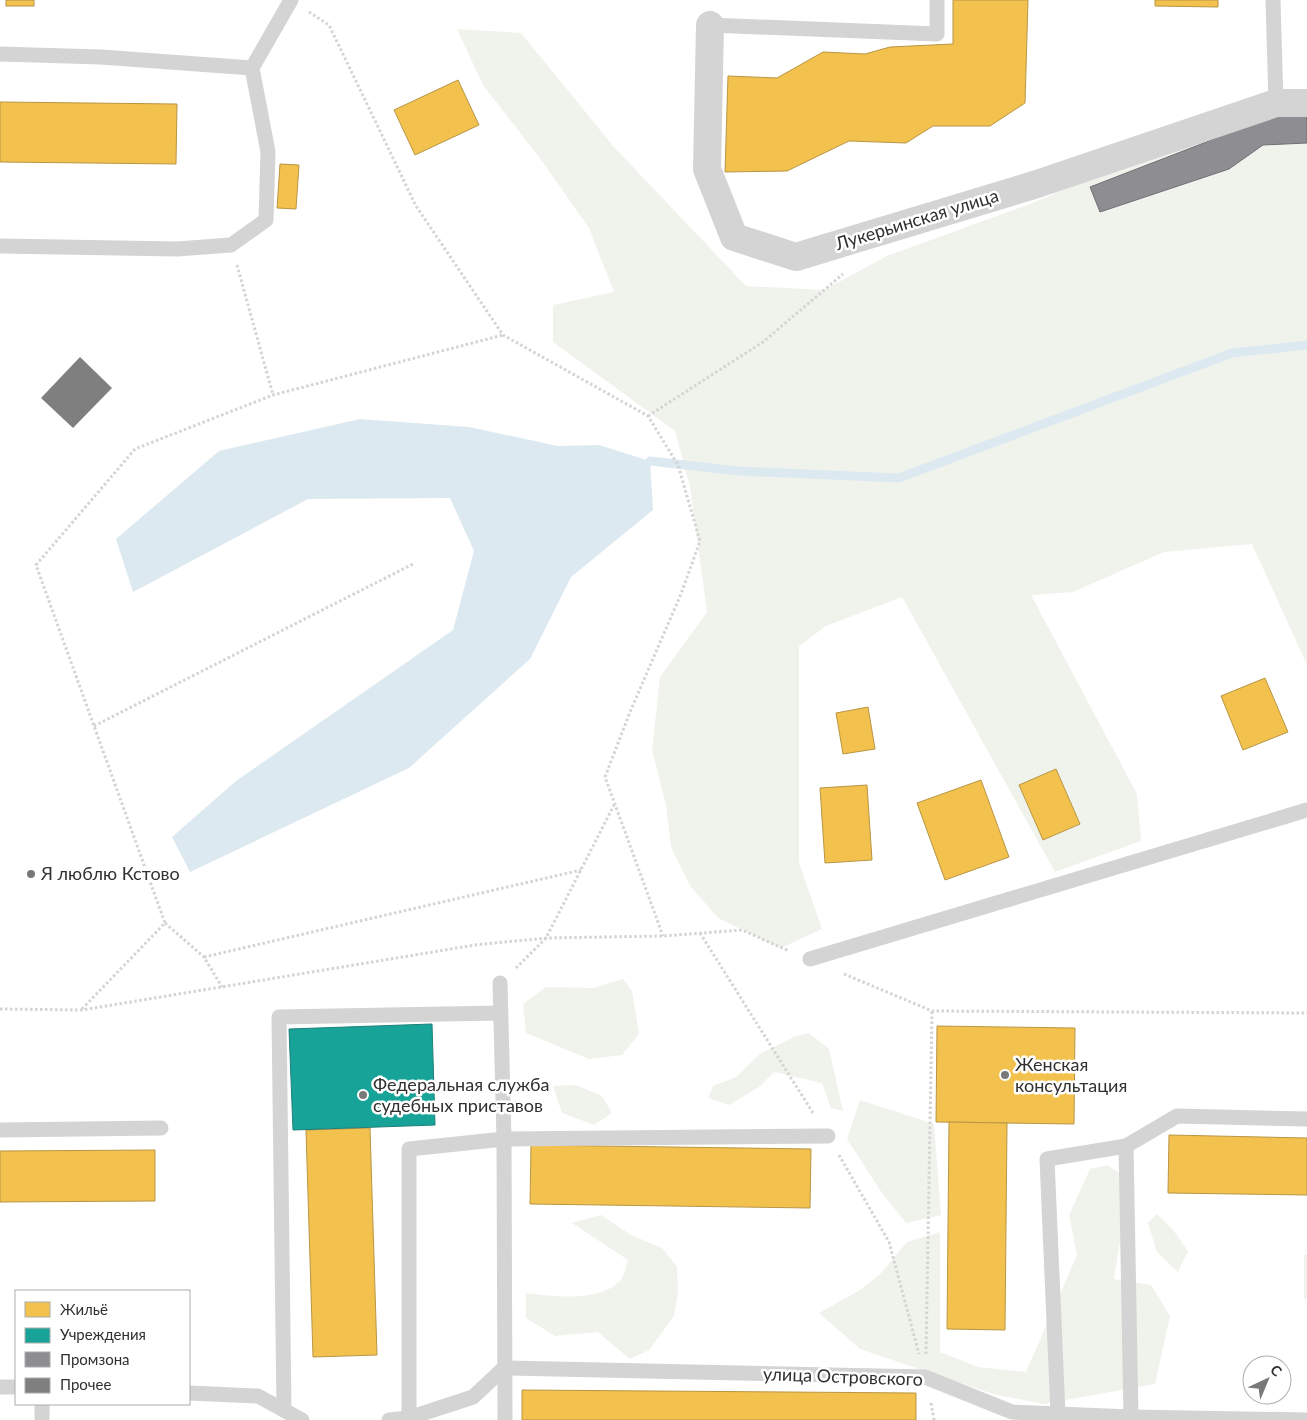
<svg xmlns="http://www.w3.org/2000/svg" width="1307" height="1420" viewBox="0 0 1307 1420" font-family="Lato,sans-serif">
<rect width="100%" height="100%" fill="#fff"/>
<!-- green -->
<g fill="#f0f3ec">
<polygon points="457,29 521,33 614,147 746,286 824,290 887,256 1030,204 1163,148 1307,116 1307,665 1252,544 1164,552 1073,592 1031,595 1137,794 1141,841 1055,872 902,597 826,626 799,646 799,863 822,929 781,948 718,918 690,886 671,847 666,805 652,750 660,677 707,612 690,487 675,431 553,342 553,305 614,292 589,228 542,161 483,85"/>
<polygon points="623,979 632,991 639,1034 622,1055 589,1059 526,1033 523,1004 546,987 593,988"/>
<polygon points="809,1033 829,1049 843,1111 831,1108 822,1083 774,1072 759,1087 729,1105 708,1098 713,1086 736,1077 761,1053 796,1036"/>
<polygon points="576,1085 602,1096 612,1113 594,1125 562,1113 553,1086"/>
<polygon points="860,1100 934,1124 941,1215 906,1223 882,1193 847,1139"/>
<polygon points="1107,1165 1120,1173 1121,1235 1114,1279 1151,1285 1170,1316 1155,1384 1044,1404 993,1394 860,1349 819,1313 860,1290 880,1274 907,1242 940,1232 940,1352 978,1367 1026,1372 1077,1255 1069,1215 1090,1169"/>
<polygon points="1157,1214 1173,1230 1188,1251 1178,1272 1157,1252 1148,1223"/>
<path d="M601 1215 631 1235 662 1248 677 1267 678 1292 674 1316 649 1350 630 1359 598 1332 555 1336 526 1318V1293C553 1296 598 1303 620 1281 624 1277 626 1266 628 1260L572 1223Z"/>
<rect x="1304" y="1255" width="3" height="44"/>
</g>
<!-- water -->
<polygon fill="#dde9f0" points="360,419 469,427 558,446 599,445 650,461 653,510 571,577 530,659 409,768 190,872 172,837 236,781 453,630 474,551 450,498 308,499 133,592 116,539 219,451"/>
<!-- homes -->
<g fill="#f2c14e" stroke="#b89645">
<rect x="6" y="0" width="28" height="6"/>
<polygon points="953,0 1028,0 1025,103 990,126 933,126 906,143 849,141 787,171 725,172 728,76 777,78 823,52 865,54 890,47 953,44"/>
<polygon points="1155,0 1218,0 1218,7 1155,6"/>
<polygon points="458,80 479,125 415,155 394,110"/>
<polygon points="0,102 177,104 176,164 0,162"/>
<polygon points="280,164 299,165 296,209 277,208"/>
<polygon points="1265,678 1288,732 1243,750 1221,696"/>
<polygon points="868,707 875,749 843,754 836,713"/>
<polygon points="1056,769 1080,824 1043,840 1019,785"/>
<polygon points="981,780 1009,857 945,880 917,803"/>
<polygon points="867,785 872,860 825,863 820,788"/>
<polygon points="937,1026 1075,1028 1074,1124 936,1122"/>
<polygon points="949,1122 1007,1123 1005,1330 947,1329"/>
<polygon points="370,1128 377,1355 313,1357 306,1130"/>
<polygon points="1169,1135 1307,1138 1307,1195 1168,1193"/>
<polygon points="531,1145 811,1149 810,1208 530,1204"/>
<polygon points="155,1150 155,1201 0,1202 0,1151"/>
<polygon points="522,1390 916,1393 916,1420 522,1420"/>
</g>
<!-- public -->
<polygon fill="#17a398" stroke="#1e8079" points="432,1024 435,1125 293,1130 289,1029"/>
<!-- industry -->
<polygon fill="#8d8d92" stroke="#717175" points="1268,111 1307,114 1307,143 1263,145 1229,169 1100,212 1090,187 1209,141"/>
<g fill="none" stroke-linecap="round" stroke-linejoin="round">
<!-- stream -->
<polyline stroke="#dde9f0" stroke-width="9" points="650,461 738,471 899,478 1232,353 1307,345"/>
</g>
<!-- building -->
<polygon fill="#7f7f7f" points="80,357 112,388 73,428 41,398"/>
<g fill="none" stroke-linecap="round" stroke-linejoin="round">
<!-- path -->
<g stroke="#d4d4d4" stroke-width="3" stroke-dasharray="2.5 2.5" stroke-linecap="butt">
<polyline points="309,12 329,25 416,206 503,335 648,416 678,465 700,541 681,594 630,712 605,777 663,936"/>
<polyline points="237,265 273,395"/>
<polyline points="648,416 763,342 843,274"/>
<polyline points="94,726 413,564"/>
<polyline points="165,923 204,957 222,987"/>
<polyline points="700,933 813,1113"/>
<polyline points="204,957 581,870"/>
<polyline points="516,968 546,938 614,805"/>
<polyline points="844,974 932,1011 1307,1013"/>
<polyline points="0,1009 82,1010 475,945 546,938 663,936 742,930 789,951"/>
<polyline points="82,1009 165,923 36,565 135,449 273,395 503,335"/>
<polyline points="839,1155 889,1242 919,1354"/>
<polyline points="926,1354 932,1011"/>
<polyline points="931,1403 934,1420"/>
</g>
<!-- lane -->
<g stroke="#d4d4d4" stroke-width="15">
<polyline points="1273,0 1276,103"/>
<polyline points="710,25 937,34 937,0"/>
<polyline points="0,54 101,57 252,68"/>
<polyline points="0,246 177,249 231,245 266,220 268,152 252,68 291,0"/>
<polyline points="810,959 1307,810"/>
<polyline points="500,983 504,1139 505,1420"/>
<polyline points="0,1130 161,1128"/>
<polyline points="1126,1146 1131,1417"/>
<polyline points="0,1387 16,1387"/>
<polyline points="189,1393 258,1396 302,1420"/>
<polyline points="42,1404 42,1420"/>
<polyline points="284,1410 279,1017 500,1013"/>
<polyline points="1058,1414 1047,1159 1126,1146 1177,1116 1307,1119"/>
<polyline points="409,1418 409,1149 504,1139 828,1136"/>
<polyline points="389,1420 409,1418 473,1397 504,1368 925,1377 1012,1412 1131,1417 1307,1420"/>
</g>
<!-- street -->
<polyline stroke="#d4d4d4" stroke-width="28" points="710,25 707,169 734,237 796,257 1037,184 1276,103 1307,103"/>
</g>
<!-- markers -->
<g fill="#787878" stroke="#fff" stroke-width="2">
<circle cx="31" cy="874" r="5"/>
<circle cx="1005" cy="1075" r="5"/>
<circle cx="363" cy="1095" r="5"/>
</g>
<g text-anchor="middle" stroke-width="5" stroke-linejoin="round" paint-order="stroke">
<!-- street labels -->
<g font-size="18" fill="#303030" stroke="#fff">
<text transform="translate(917 220) rotate(-17)" y="6">Лукерьинская улица</text>
<text transform="translate(843 1377) rotate(2)" y="6">улица Островского</text>
</g>
<!-- poi labels -->
<g font-size="18" fill="#303030" stroke="#fff" text-anchor="start">
<text x="41" y="880">Я люблю Кстово</text>
<text x="1015" y="1071">Женская<tspan x="1015" dy="21">консультация</tspan></text>
<text x="373" y="1091">Федеральная служба<tspan x="373" dy="21">судебных приставов</tspan></text>
</g>
</g>
<!-- legend -->
<rect x="15" y="1290" width="175" height="115" fill="#ffffff" stroke="#acacac"/>
<rect x="25" y="1302" width="25" height="15" fill="#f2c14e" stroke="#acacac"/>
<text x="60" y="1315" font-size="15" fill="#303030">Жильё</text>
<rect x="25" y="1328" width="25" height="15" fill="#17a398" stroke="#acacac"/>
<text x="60" y="1340" font-size="15" fill="#303030">Учреждения</text>
<rect x="25" y="1352" width="25" height="15" fill="#8d8d92" stroke="#acacac"/>
<text x="60" y="1365" font-size="15" fill="#303030">Промзона</text>
<rect x="25" y="1378" width="25" height="15" fill="#7f7f7f" stroke="#acacac"/>
<text x="60" y="1390" font-size="15" fill="#303030">Прочее</text>
<!-- north arrow -->
<g transform="translate(1267 1380) rotate(44)"><circle r="24" fill="#ffffff" stroke="#acacac"/>
<path d="M0-4L9 19L0 12L-9 19Z" fill="#787878"/>
<text y="-8" font-size="14" font-weight="bold" text-anchor="middle" fill="#303030">С</text>
</g>
</svg>
